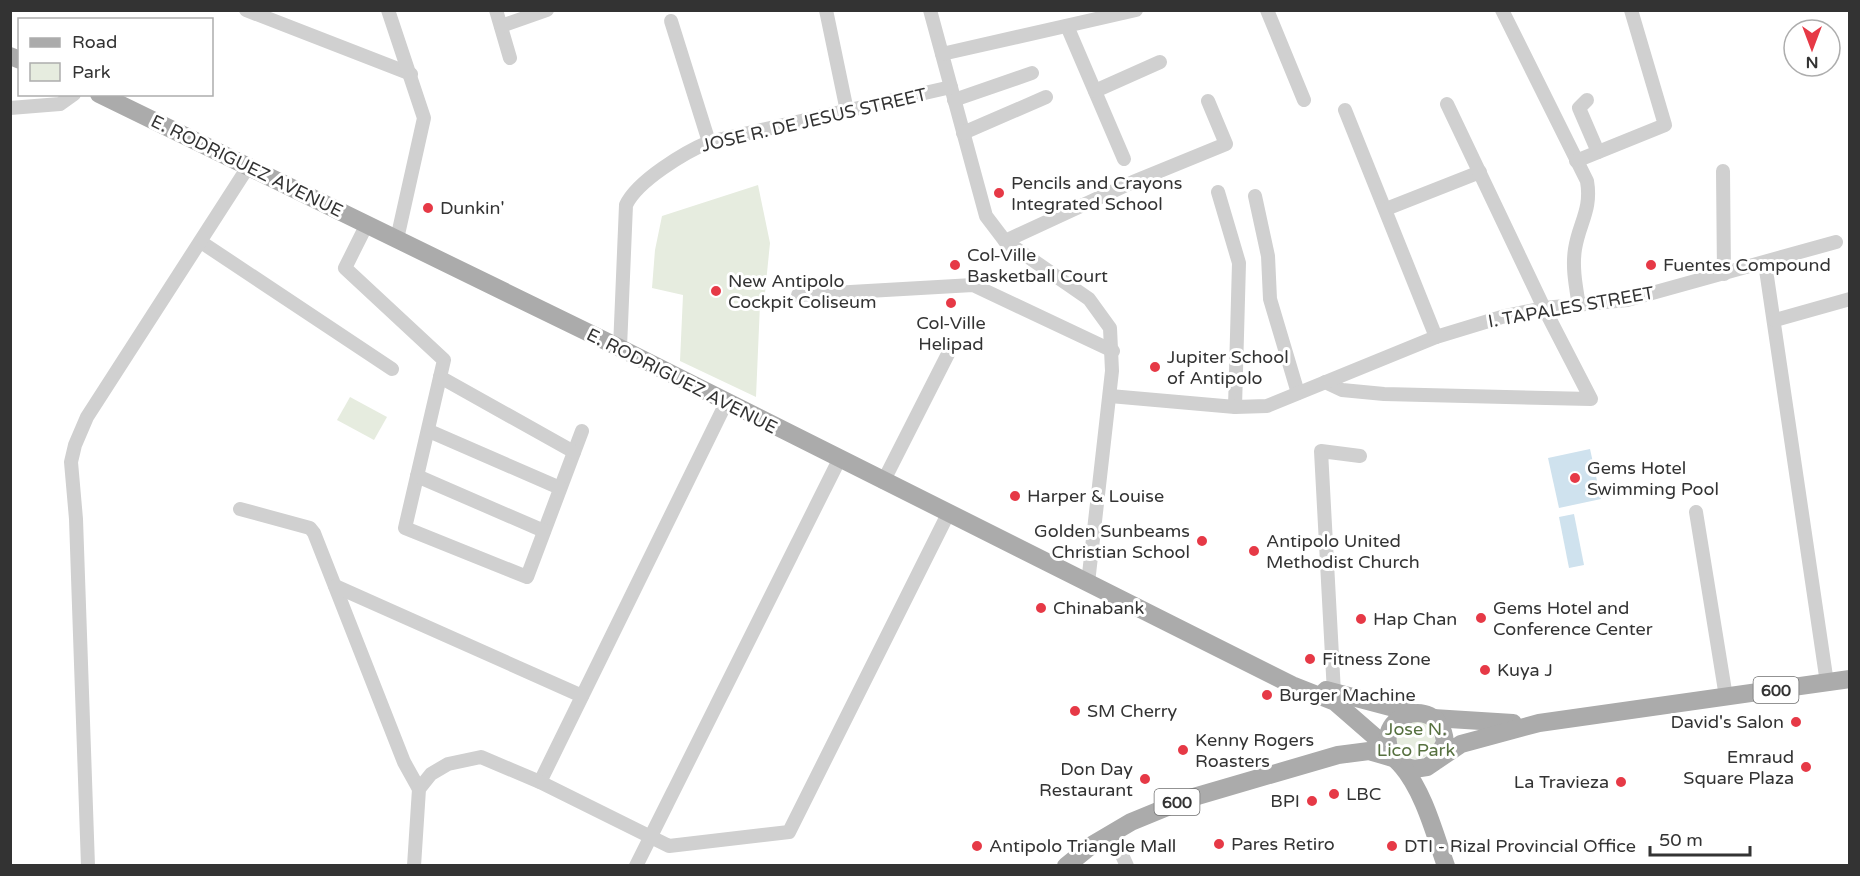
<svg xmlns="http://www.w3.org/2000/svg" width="1860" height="876" viewBox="0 0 1860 876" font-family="'Varela Round',sans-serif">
<rect width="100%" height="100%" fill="#fff"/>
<!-- green -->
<g fill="#e6ecdf">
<polygon points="758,185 770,243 764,303 760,304 756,397 680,361 683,295 652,288 655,250 662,216"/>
<polygon points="350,397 387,417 374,440 337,420"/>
<circle cx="1416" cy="740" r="19"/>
</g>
<!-- water -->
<g fill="#cfe2ee">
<polygon points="1590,449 1601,499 1559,508 1548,458"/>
<polygon points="1574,514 1584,565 1569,568 1559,517"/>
</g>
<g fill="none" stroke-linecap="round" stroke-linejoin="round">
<!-- minor -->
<g stroke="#d0d0d0" stroke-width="14">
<polyline points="246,10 411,74"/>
<polyline points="388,10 424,118 397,239"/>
<polyline points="496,10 510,58"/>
<polyline points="826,10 847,111"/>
<polyline points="930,10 986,216 1005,241 1089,299 1110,328 1112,371 1088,583"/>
<polyline points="1267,10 1304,100"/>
<path d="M1502 10 1587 181C1592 210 1579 223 1575 249 1572 268 1576 287 1579 306"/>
<polyline points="671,21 709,142"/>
<polyline points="501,26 547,10"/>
<polyline points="1067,26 1124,159"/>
<polyline points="942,54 1136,10"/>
<polyline points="1095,91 1160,62"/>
<polyline points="954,100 1032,73"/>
<polyline points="1587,100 1579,108 1598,152"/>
<polyline points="10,108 60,104 74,94"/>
<polyline points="1345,110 1436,337"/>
<polyline points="963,133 1046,97"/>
<polyline points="1576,161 1665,125 1631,10"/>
<polyline points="1723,171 1724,274"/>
<polyline points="1218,192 1239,263 1235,407"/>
<polyline points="1255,196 1268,256 1270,299 1298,393"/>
<polyline points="1386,209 1480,172"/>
<polyline points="367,224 345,268 444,360 405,528 527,577 582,431"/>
<polyline points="1005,241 1133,182 1226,144 1208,101"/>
<polyline points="201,242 392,369"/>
<polyline points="1765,263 1827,683"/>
<polyline points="798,295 973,285 1113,351"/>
<polyline points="1775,320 1850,299"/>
<path d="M620 348 626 205C637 181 685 152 709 142L951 87"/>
<polyline points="440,377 574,452"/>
<polyline points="1325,382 1342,390 1384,394 1591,399 1544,308 1447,104"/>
<polyline points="1110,396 1235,407 1267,406 1436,337 1505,316 1544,308 1627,300 1836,242"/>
<polyline points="429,431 560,488"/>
<polyline points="417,476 544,531"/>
<polyline points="883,482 950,350"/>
<polyline points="240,509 310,528 314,533 404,762 419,789"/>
<polyline points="1696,512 1726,697"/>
<polyline points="335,586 582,696"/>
<polyline points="1334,693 1321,451 1360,456"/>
<polyline points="540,782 726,403"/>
<polyline points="1112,833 1127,866"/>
<polyline points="88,866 76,519 71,462 75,445 87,417 248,167"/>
<polyline points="414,866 419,789 431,774 448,764 481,757 540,782 669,846 789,832 948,514"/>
<polyline points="636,866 839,460"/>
</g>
<!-- major -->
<g stroke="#ababab" stroke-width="18">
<polyline points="10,56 20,60"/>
<polyline points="99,94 620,348 1292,685 1335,702 1389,749"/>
<polyline points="1326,690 1413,713"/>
<polyline points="1433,718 1513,723"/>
<path d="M1436 761 1445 742C1439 685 1356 723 1401 765L1414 769 1427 767 1461 744 1539 723 1850 679"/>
<path d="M1401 765C1424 792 1434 832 1446 866"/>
<polyline points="1066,866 1092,845 1131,822 1187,799 1338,755 1369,751 1393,758"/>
</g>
</g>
<!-- markers -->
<g fill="#e63946" stroke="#fff" stroke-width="2">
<circle cx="999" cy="193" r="6"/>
<circle cx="428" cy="208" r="6"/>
<circle cx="955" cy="265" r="6"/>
<circle cx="1651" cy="265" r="6"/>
<circle cx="716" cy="291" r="6"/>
<circle cx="951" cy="303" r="6"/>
<circle cx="1155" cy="367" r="6"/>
<circle cx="1575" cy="478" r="6"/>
<circle cx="1015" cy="496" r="6"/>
<circle cx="1202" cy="541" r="6"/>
<circle cx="1254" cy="551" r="6"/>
<circle cx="1041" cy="608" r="6"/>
<circle cx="1481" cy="618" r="6"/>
<circle cx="1361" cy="619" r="6"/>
<circle cx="1310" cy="659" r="6"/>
<circle cx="1485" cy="670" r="6"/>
<circle cx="1267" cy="695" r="6"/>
<circle cx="1075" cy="711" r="6"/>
<circle cx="1796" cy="722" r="6"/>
<circle cx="1183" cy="750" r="6"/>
<circle cx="1806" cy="767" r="6"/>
<circle cx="1145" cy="779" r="6"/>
<circle cx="1621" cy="782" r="6"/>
<circle cx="1334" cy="794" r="6"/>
<circle cx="1312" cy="801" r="6"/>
<circle cx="1219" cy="844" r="6"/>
<circle cx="977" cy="846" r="6"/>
<circle cx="1392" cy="846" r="6"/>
</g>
<g text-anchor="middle" stroke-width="6" stroke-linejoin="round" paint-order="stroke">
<!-- shield labels -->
<g fill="#fff" stroke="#707070" stroke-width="1.5">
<rect x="1753.5" y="677" width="45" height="26" rx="4.5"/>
<rect x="1154.5" y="789" width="45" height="26" rx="4.5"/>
</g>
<g font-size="16" font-weight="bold" fill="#333">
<text x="1776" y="696">600</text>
<text x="1177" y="808">600</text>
</g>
<!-- street labels -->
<g font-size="18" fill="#333" stroke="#fff">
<text transform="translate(814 120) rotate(-13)" y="6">JOSE R. DE JESUS STREET</text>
<text transform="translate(247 166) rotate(26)" y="6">E. RODRIGUEZ AVENUE</text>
<text transform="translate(1571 307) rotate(-10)" y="6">I. TAPALES STREET</text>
<text transform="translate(682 381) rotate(27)" y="6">E. RODRIGUEZ AVENUE</text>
</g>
<!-- poi labels -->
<g font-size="18" fill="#333" stroke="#fff" text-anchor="start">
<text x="1011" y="189">Pencils and Crayons<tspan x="1011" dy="21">Integrated School</tspan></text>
<text x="440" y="214">Dunkin'</text>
<text x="967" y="261">Col-Ville<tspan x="967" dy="21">Basketball Court</tspan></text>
<text x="1663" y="271">Fuentes Compound</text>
<text x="728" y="287">New Antipolo<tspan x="728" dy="21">Cockpit Coliseum</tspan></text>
<text x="951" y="329" text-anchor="middle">Col-Ville<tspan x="951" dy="21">Helipad</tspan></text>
<text x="1167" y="363">Jupiter School<tspan x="1167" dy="21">of Antipolo</tspan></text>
<text x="1587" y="474">Gems Hotel<tspan x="1587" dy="21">Swimming Pool</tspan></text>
<text x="1027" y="502">Harper &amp; Louise</text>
<text x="1190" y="537" text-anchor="end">Golden Sunbeams<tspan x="1190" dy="21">Christian School</tspan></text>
<text x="1266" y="547">Antipolo United<tspan x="1266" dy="21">Methodist Church</tspan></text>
<text x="1053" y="614">Chinabank</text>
<text x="1493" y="614">Gems Hotel and<tspan x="1493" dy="21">Conference Center</tspan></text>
<text x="1373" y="625">Hap Chan</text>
<text x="1322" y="665">Fitness Zone</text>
<text x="1497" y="676">Kuya J</text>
<text x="1279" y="701">Burger Machine</text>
<text x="1087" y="717">SM Cherry</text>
<text x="1784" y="728" text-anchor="end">David's Salon</text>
<text x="1195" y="746">Kenny Rogers<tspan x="1195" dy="21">Roasters</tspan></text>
<text x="1794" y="763" text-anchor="end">Emraud<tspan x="1794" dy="21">Square Plaza</tspan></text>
<text x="1133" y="775" text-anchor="end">Don Day<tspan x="1133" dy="21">Restaurant</tspan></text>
<text x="1609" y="788" text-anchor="end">La Travieza</text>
<text x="1346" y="800">LBC</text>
<text x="1300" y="807" text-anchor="end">BPI</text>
<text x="1231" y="850">Pares Retiro</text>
<text x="989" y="852">Antipolo Triangle Mall</text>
<text x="1404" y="852">DTI - Rizal Provincial Office</text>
</g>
<!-- park labels -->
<g font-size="18" fill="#56703f" stroke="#fff">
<text x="1416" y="735">Jose N.<tspan x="1416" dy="21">Lico Park</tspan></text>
</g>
</g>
<!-- border -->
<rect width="1860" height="876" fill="none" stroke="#333333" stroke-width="24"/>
<!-- legend -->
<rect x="18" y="18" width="195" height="78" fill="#ffffff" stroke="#adadad" stroke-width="1.5"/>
<rect x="30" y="38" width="30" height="9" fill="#ababab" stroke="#adadad" stroke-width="1.5"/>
<text x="72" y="48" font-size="18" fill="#333333">Road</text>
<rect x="30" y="63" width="30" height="18" fill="#e6ecdf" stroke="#adadad" stroke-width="1.5"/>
<text x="72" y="78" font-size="18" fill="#333333">Park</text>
<!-- north arrow -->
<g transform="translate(1812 48) rotate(180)"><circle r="28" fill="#ffffff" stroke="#adadad" stroke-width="1.5"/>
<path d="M0-4.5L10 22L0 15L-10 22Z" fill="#e63946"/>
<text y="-9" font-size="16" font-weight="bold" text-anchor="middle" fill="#333333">N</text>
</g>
<!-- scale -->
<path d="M1650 846v9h100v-9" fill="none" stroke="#333333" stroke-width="3"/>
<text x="1659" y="846" font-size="18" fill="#333333" stroke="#ffffff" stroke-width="4.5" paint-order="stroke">50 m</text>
</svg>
